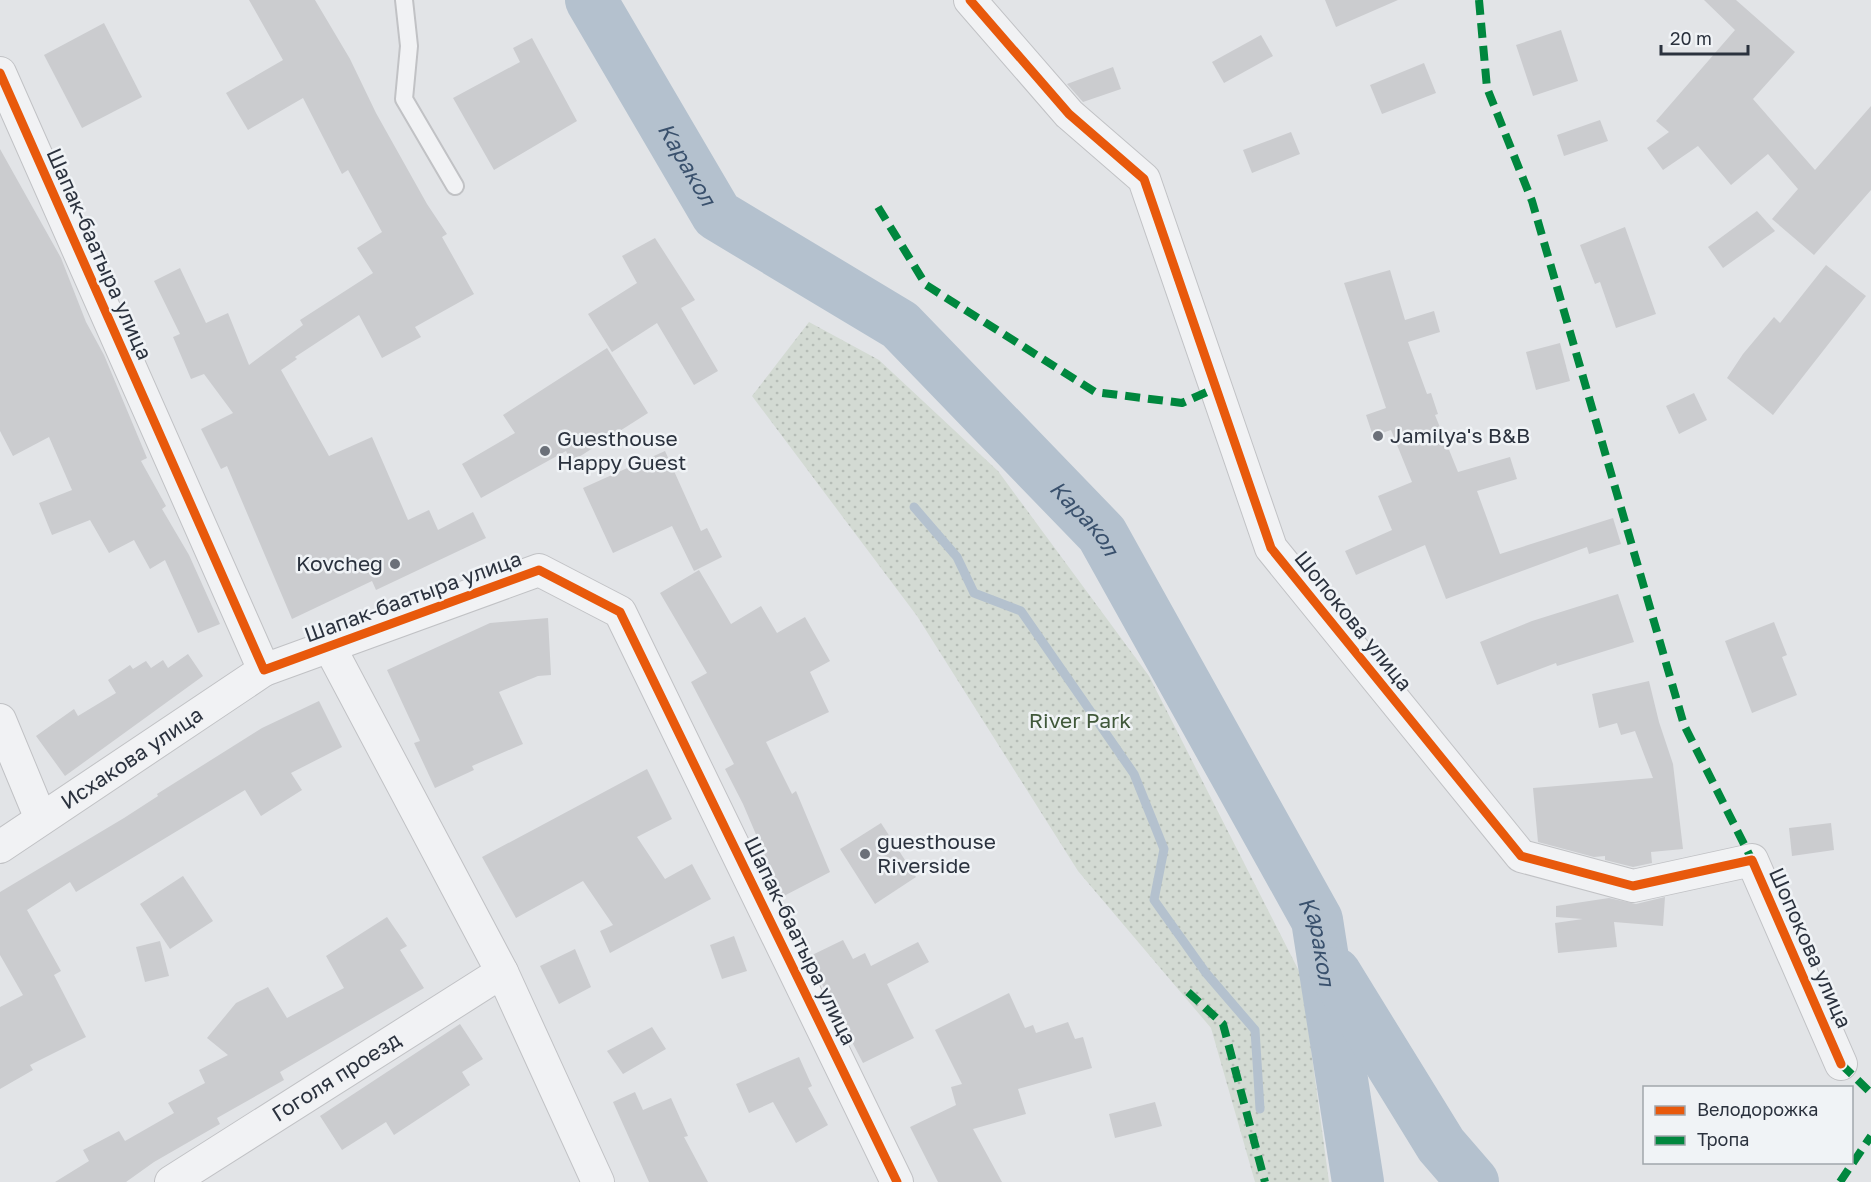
<svg xmlns="http://www.w3.org/2000/svg" width="1871" height="1182" viewBox="0 0 1871 1182" font-family="'Golos Text',sans-serif">
<defs>
<pattern id="grass-dots" width="8" height="8" patternUnits="userSpaceOnUse" patternTransform="scale(1.5)"><rect width="8" height="8" fill="#d3dad3"/><path d="M2 2h.1M6 6h.1" fill="none" stroke="#b5bcb6" stroke-width="1.8" stroke-linecap="round"/></pattern>
</defs>
<rect width="100%" height="100%" fill="#e2e4e7"/>
<!-- grass -->
<polygon fill="url(#grass-dots)" points="809,322 879,360 998,471 1149,676 1301,975 1329,1182 1255,1182 1211,1028 1078,871 917,616 752,396"/>
<g fill="none" stroke-linecap="round" stroke-linejoin="round">
<!-- stream -->
<polyline stroke="#b4c1ce" stroke-width="9" points="914,507 957,557 974,593 1021,611 1134,774 1164,849 1154,900 1206,973 1255,1030 1260,1109"/>
<!-- river -->
<g stroke="#b4c1ce" stroke-width="52">
<path id="s1" d="M591 0 717 215 900 325 1102 534 1317 920 1358 1182"/>
<polyline points="1335,973 1441,1145 1473,1182"/>
</g>
</g>
<!-- building -->
<g fill="#cbcccf">
<polygon points="249,0 315,0 350,59 376,113 427,204 447,234 442,237 474,294 415,327 421,337 382,358 359,315 295,357 297,359 281,370 329,456 372,437 408,520 429,510 438,530 473,512 486,538 376,590 372,581 292,619 227,466 221,469 201,429 233,413 204,374 191,379 173,337 180,334 154,281 180,268 206,323 228,313 249,365 303,325 300,320 373,273 357,248 382,232 348,170 342,174 303,98 248,130 226,93 283,60"/>
<polygon points="1325,0 1398,0 1336,27"/>
<polygon points="1704,0 1736,0 1795,52 1753,99 1815,170 1871,106 1871,190 1814,255 1772,219 1798,189 1768,154 1731,185 1698,146 1663,170 1647,148 1669,132 1656,121 1735,30"/>
<polygon points="104,23 142,97 82,128 44,55"/>
<polygon points="1561,30 1578,81 1533,96 1516,45"/>
<polygon points="1261,35 1273,56 1224,83 1212,62"/>
<polygon points="532,38 577,121 494,170 453,98 520,62 513,48"/>
<polygon points="1424,63 1436,93 1382,114 1370,85"/>
<polygon points="1113,67 1121,89 1083,102 1067,84"/>
<polygon points="1600,120 1608,141 1564,156 1557,135"/>
<polygon points="1291,132 1300,154 1252,173 1243,150"/>
<polygon points="0,149 61,258 86,322 104,355 147,458 141,461 166,506 162,509 189,555 220,624 198,633 165,560 150,569 134,540 109,553 90,520 52,535 39,503 72,490 49,437 13,456 0,431"/>
<polygon points="1757,211 1775,231 1723,268 1708,247"/>
<polygon points="1625,227 1656,314 1616,328 1600,282 1595,284 1580,245"/>
<polygon points="655,238 695,300 681,308 718,371 694,385 657,323 612,352 588,314 637,283 622,256"/>
<polygon points="1826,265 1866,296 1773,415 1727,378 1743,354 1774,317 1780,323"/>
<polygon points="1390,270 1405,320 1434,311 1440,332 1408,342 1427,394 1431,393 1438,414 1435,415 1458,472 1510,457 1517,479 1477,491 1500,554 1613,518 1621,544 1589,554 1587,547 1446,599 1425,545 1356,575 1345,551 1392,530 1378,496 1412,482 1391,430 1373,436 1366,415 1386,408 1344,283"/>
<polygon points="1560,343 1570,381 1536,390 1526,352"/>
<polygon points="607,348 648,413 571,462 566,451 481,498 462,464 515,433 503,415"/>
<polygon points="1694,393 1707,420 1679,434 1666,406"/>
<polygon points="665,451 701,531 707,528 722,557 694,571 672,526 613,553 583,488"/>
<polygon points="699,570 731,624 761,606 777,633 805,617 830,661 810,672 829,712 766,742 792,794 796,791 830,872 780,898 768,874 772,872 743,804 725,769 734,764 691,682 707,673 660,593"/>
<polygon points="1618,594 1634,642 1557,666 1556,663 1497,685 1480,642 1532,621"/>
<polygon points="548,618 551,675 538,676 499,692 523,744 472,766 474,770 435,788 414,743 420,741 387,670 490,623"/>
<polygon points="1774,622 1787,655 1782,657 1797,695 1752,713 1725,641"/>
<polygon points="188,654 203,676 65,776 36,736 74,709 78,716 116,693 108,680 130,665 133,669 146,661 151,668 163,660 168,668"/>
<polygon points="1649,681 1659,722 1673,764 1683,849 1651,852 1652,863 1633,867 1605,860 1605,856 1594,857 1538,842 1533,788 1653,778 1635,731 1621,735 1617,723 1599,728 1592,694"/>
<polygon points="319,701 342,747 291,773 302,790 261,816 245,790 76,892 70,882 27,910 61,971 54,975 86,1037 30,1065 33,1070 0,1089 0,1007 23,995 0,955 0,892 124,818 158,796 157,794 262,728"/>
<polygon points="647,769 672,819 637,837 665,879 692,864 711,899 610,953 600,931 613,925 583,881 516,918 482,857"/>
<polygon points="881,823 916,877 875,904 840,849"/>
<polygon points="1831,823 1834,850 1792,856 1789,828"/>
<polygon points="183,876 213,921 170,949 140,904"/>
<polygon points="1665,897 1663,926 1614,922 1617,947 1558,953 1555,923 1583,919 1556,917 1556,906 1609,898 1636,904"/>
<polygon points="387,917 407,946 400,950 424,988 280,1072 284,1080 217,1118 220,1124 154,1162 126,1182 55,1182 89,1161 83,1150 119,1131 125,1141 174,1113 168,1103 205,1083 199,1070 228,1055 207,1038 236,1003 268,987 287,1018 344,988 326,956"/>
<polygon points="734,936 747,971 722,979 710,945"/>
<polygon points="843,940 853,959 865,953 871,966 918,942 929,962 887,984 914,1038 863,1063 808,957"/>
<polygon points="160,941 169,976 145,982 136,947"/>
<polygon points="575,949 591,987 559,1004 540,966"/>
<polygon points="1009,993 1025,1028 1033,1025 1036,1033 1068,1022 1075,1039 1083,1037 1092,1068 1018,1089 1026,1114 973,1129 1002,1182 938,1182 910,1127 956,1105 951,1087 962,1084 935,1030"/>
<polygon points="460,1024 483,1059 462,1072 470,1085 394,1135 386,1122 342,1150 320,1116"/>
<polygon points="652,1027 666,1049 623,1074 607,1051"/>
<polygon points="799,1057 812,1086 808,1088 828,1125 796,1143 773,1102 749,1113 736,1084"/>
<polygon points="635,1092 643,1110 671,1098 688,1136 684,1137 708,1182 649,1182 613,1102"/>
<polygon points="1155,1102 1162,1126 1115,1138 1109,1114"/>
</g>
<g fill="none" stroke-linecap="round" stroke-linejoin="round">
<!-- lane casing -->
<g stroke="#c1c2c5" stroke-width="20">
<polyline id="lane" points="404,0 409,46 404,99 455,186"/>
</g>
<!-- street casing -->
<g stroke="#c1c2c5" stroke-width="34">
<g id="street">
<polyline points="970,0 1069,114 1144,179 1271,548 1521,856 1633,886 1752,860 1841,1064"/>
<polyline points="0,73 264,670 539,570 620,612 897,1182"/>
<polyline points="329,646 502,972 598,1182"/>
<polyline points="0,720 41,819"/>
<path id="s2" d="M0 847 264 670"/>
<path id="s3" d="M171 1182 502 972"/>
</g>
</g>
<!-- lane -->
<use href="#lane" stroke="#f1f2f4" stroke-width="16"/>
<!-- street -->
<use href="#street" stroke="#f1f2f4" stroke-width="32"/>
<!-- quiet -->
<g stroke="#00873e" stroke-width="8" stroke-dasharray="15 8" stroke-linecap="butt">
<polyline points="1479,0 1487,88 1532,201 1684,725 1752,860"/>
<polyline points="878,207 926,285 1095,392 1182,403 1216,388"/>
<polyline points="1188,992 1223,1024 1265,1182"/>
<polyline points="1841,1064 1871,1093"/>
<polyline points="1840,1182 1871,1136"/>
</g>
<!-- cycleway casing -->
<g stroke="#f0f3f6" stroke-width="13">
<g id="cycleway">
<polyline points="970,0 1069,114 1144,179 1271,548 1521,856 1633,886 1752,860 1841,1064"/>
<polyline points="0,73 264,670 539,570 620,612 897,1182"/>
</g>
</g>
<!-- cycleway -->
<use href="#cycleway" stroke="#e8590c" stroke-width="9"/>
</g>
<!-- markers -->
<g fill="#6b7079" stroke="#f0f3f6" stroke-width="2">
<circle cx="1378" cy="436" r="6"/>
<circle cx="545" cy="451" r="6"/>
<circle cx="395" cy="564" r="6"/>
<circle cx="865" cy="854" r="6"/>
</g>
<g text-anchor="middle" stroke-width="5" stroke-linejoin="round" paint-order="stroke">
<!-- street labels -->
<g font-size="21" fill="#2b323e" stroke="#f0f3f6">
<text transform="translate(99 254) rotate(66)" y="7">Шапак-баатыра улица</text>
<text transform="translate(413 597) rotate(-20)" y="7">Шапак-баатыра улица</text>
<text transform="translate(1353 621) rotate(51)" y="7">Шопокова улица</text>
<text dy="7" stroke="none"><textPath href="#s2" startOffset="159">Исхакова улица</textPath></text>
<text transform="translate(800 941) rotate(64)" y="7">Шапак-баатыра улица</text>
<text transform="translate(1810 948) rotate(66)" y="7">Шопокова улица</text>
<text dy="7" stroke="none"><textPath href="#s3" startOffset="196">Гоголя проезд</textPath></text>
</g>
<!-- poi labels -->
<g font-size="21" fill="#2b323e" stroke="#f0f3f6" text-anchor="start">
<text x="1390" y="443">Jamilya's B&amp;B</text>
<text x="557" y="446">Guesthouse<tspan x="557" dy="24">Happy Guest</tspan></text>
<text x="383" y="571" text-anchor="end">Kovcheg</text>
<text x="877" y="849">guesthouse<tspan x="877" dy="24">Riverside</tspan></text>
</g>
<!-- park labels -->
<g font-size="21" fill="#40583a" stroke="#f0f3f6">
<text x="1080" y="728">River Park</text>
</g>
<!-- water labels -->
<g font-size="22" font-style="italic" fill="#3a516d" stroke="#f0f3f6">
<text dy="8" stroke="none"><textPath href="#s1" startOffset="190">Каракол</textPath></text>
<text dy="8" stroke="none"><textPath href="#s1" startOffset="730">Каракол</textPath></text>
<text dy="8" stroke="none"><textPath href="#s1" startOffset="1216">Каракол</textPath></text>
</g>
</g>
<!-- legend -->
<rect x="1643" y="1086" width="210" height="78" fill="#f0f3f6" stroke="#a1a6ac" stroke-width="1.5"/>
<rect x="1655" y="1106" width="30" height="9" fill="#e8590c" stroke="#a1a6ac" stroke-width="1.5"/>
<text x="1697" y="1116" font-size="18" fill="#2b323e">Велодорожка</text>
<rect x="1655" y="1136" width="30" height="9" fill="#00873e" stroke="#a1a6ac" stroke-width="1.5"/>
<text x="1697" y="1146" font-size="18" fill="#2b323e">Тропа</text>
<!-- scale -->
<path d="M1661 45v9h87v-9" fill="none" stroke="#2b323e" stroke-width="3"/>
<text x="1670" y="45" font-size="18" fill="#2b323e" stroke="#f0f3f6" stroke-width="4.5" paint-order="stroke">20 m</text>
</svg>
